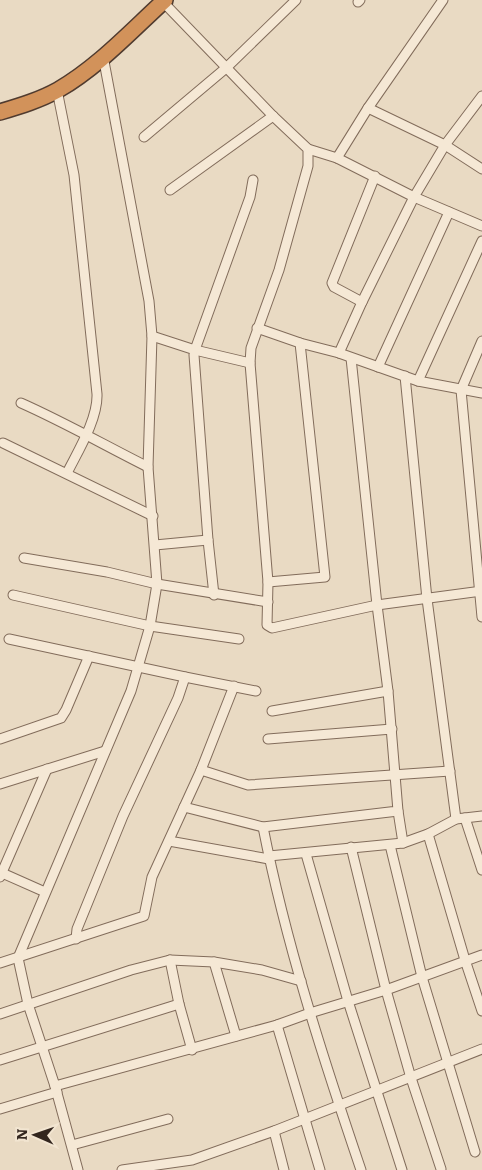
<svg xmlns="http://www.w3.org/2000/svg" width="482" height="1170" viewBox="0 0 482 1170" font-family="Literata,serif">
	<rect width="100%" height="100%" fill="#e9dac3"/>
	<g fill="none" stroke-linecap="round" stroke-linejoin="round">
		<defs>
			<g id="street">
				<polyline points="163,2 273,116 308,149 308,166 279,270 251,348 250,363 268,582 267,625 272,628 377,605 482,591"/>
				<polyline points="358,2 360,0"/>
				<path d="M57,90L74,175L97,394C98,419 78,451 67,473"/>
				<polyline points="482,96 445,145 414,197 482,226"/>
				<polyline points="368,108 445,145 482,169"/>
				<polyline points="144,137 226,68 296,0"/>
				<polyline points="308,149 337,158 414,197 362,302 339,353"/>
				<polyline points="337,158 368,108 443,0"/>
				<polyline points="170,190 273,116"/>
				<polyline points="362,302 334,287 332,283 375,176"/>
				<polyline points="257,328 300,343 325,577 268,582"/>
				<polyline points="152,336 195,350 250,363"/>
				<polyline points="482,341 461,390 482,617"/>
				<polyline points="300,343 339,353 418,381 482,393"/>
				<polyline points="378,367 449,212"/>
				<polyline points="405,376 427,599 456,819"/>
				<polyline points="418,381 482,241"/>
				<path d="M21,403C64,422 106,446 148,467"/>
				<polyline points="3,443 153,516"/>
				<polyline points="155,545 208,540"/>
				<polyline points="24,558 107,572 157,584 268,602"/>
				<polyline points="13,595 150,626 239,639"/>
				<polyline points="214,595 208,540 194,355 196,347 250,197 253,180"/>
				<polyline points="9,639 185,677 256,691"/>
				<polyline points="272,711 388,691"/>
				<polyline points="0,739 61,718 66,710 89,656"/>
				<polyline points="268,739 392,729"/>
				<polyline points="201,770 248,785 450,771"/>
				<polyline points="0,784 105,751"/>
				<polyline points="184,807 263,827 398,811 388,691 377,605 351,358"/>
				<polyline points="398,811 403,843"/>
				<polyline points="465,818 482,870"/>
				<path d="M263,827C286,944 323,1058 361,1170"/>
				<polyline points="428,834 465,960 482,1011"/>
				<polyline points="169,841 269,859"/>
				<polyline points="390,845 422,977 475,1152"/>
				<polyline points="351,847 386,990 411,1078 441,1169"/>
				<polyline points="306,854 348,1001 402,1170"/>
				<polyline points="269,856 403,843 428,834 456,819 482,816"/>
				<polyline points="0,872 45,892"/>
				<polyline points="0,877 47,769"/>
				<polyline points="76,939 77,929 123,816 178,698 185,677"/>
				<polyline points="170,960 179,1004 192,1050"/>
				<polyline points="214,962 236,1036"/>
				<polyline points="0,963 144,916 152,877 201,770 234,686"/>
				<polyline points="0,1014 131,970 170,960 214,962 262,970 301,981"/>
				<polyline points="277,1025 320,1170"/>
				<polyline points="0,1060 179,1004"/>
				<polyline points="55,1086 277,1025 310,1013 386,990 482,955"/>
				<polyline points="0,1109 57,1092"/>
				<polyline points="274,1131 284,1170"/>
				<polyline points="72,1145 168,1119"/>
				<polyline points="78,1170 55,1086 28,1004 18,958 131,691 150,626 157,584 148,467 152,336 149,301 103,56"/>
				<polyline points="122,1170 192,1160 274,1131 482,1049"/>
			</g>
			<path id="highway" d="M0,112C20,106 40,100 58,90C98,67 131,31 165,0"/>
		</defs>
		<use href="#street" stroke="#826c5b" stroke-width="11"/>
		<use href="#highway" stroke="#503b2f" stroke-width="18"/>
		<use href="#street" stroke="#f5e8d5" stroke-width="9"/>
		<use href="#highway" stroke="#d2925a" stroke-width="15"/>
	</g>
	<g transform="translate(35 1135) rotate(272)" stroke="#f2e5d1" stroke-width="4" paint-order="stroke">
	<path d="M0-4L9 19L0 12L-9 19Z" fill="#33261e"/>
	<text y="-8" font-size="14" font-weight="bold" text-anchor="middle" fill="#33261e">N</text>
	</g>
</svg>
